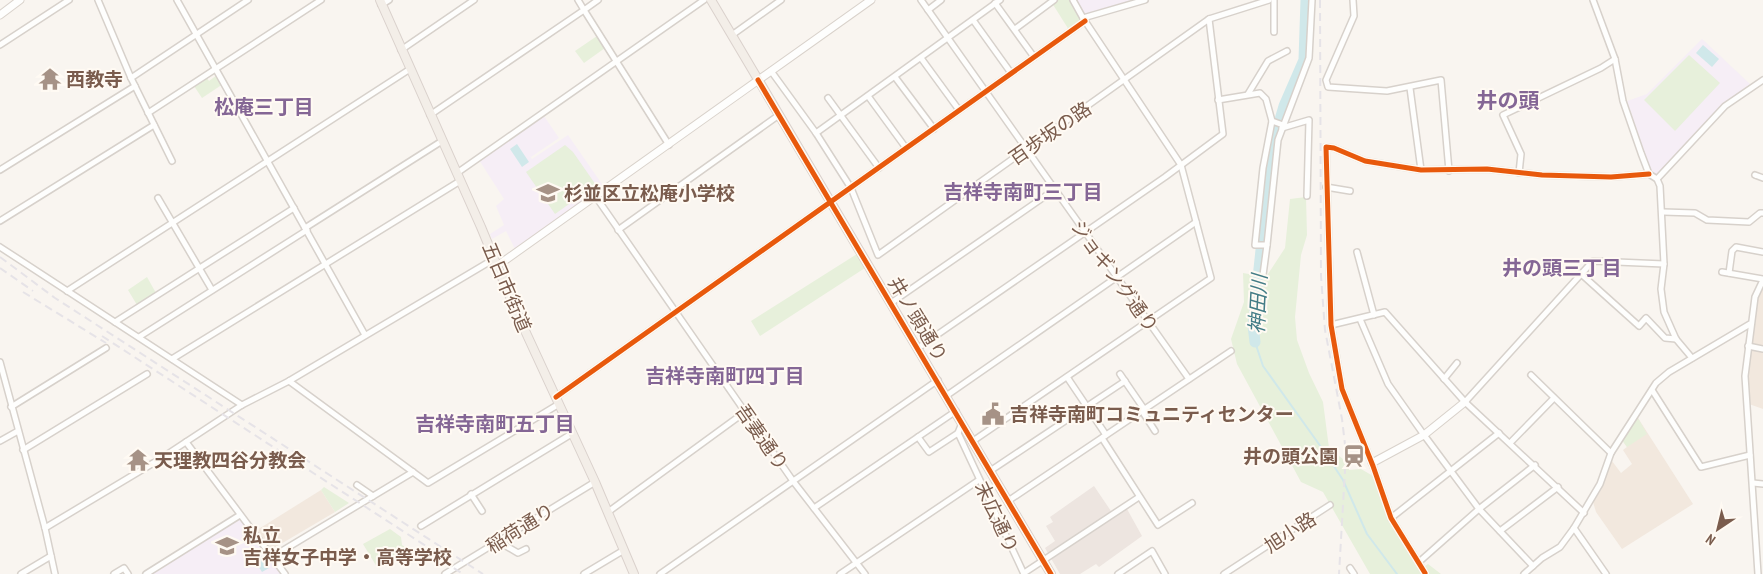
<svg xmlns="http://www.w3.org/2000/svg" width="1763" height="574" viewBox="0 0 1763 574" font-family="'PT Sans Narrow','Noto Sans JP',sans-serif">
	<rect width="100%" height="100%" fill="#f9f5f0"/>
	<g fill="#f2e8de">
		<polygon points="1763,284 1763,409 1749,404 1749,366 1750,343 1758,293"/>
		<polygon points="1638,418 1693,504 1622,549 1596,512 1593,502 1601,490 1612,461 1621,473 1632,464 1623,450 1627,447 1622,440"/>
		<polygon points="321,490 335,512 274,548 271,548 257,530"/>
	</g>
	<polygon fill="#ede5e0" points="1094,486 1115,517 1127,509 1142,536 1099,567 1096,564 1080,574 1060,574 1045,548 1055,541 1046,526 1053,522 1050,517"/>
	<g fill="#f6eef6">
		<polygon points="1077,0 1136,0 1084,15"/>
		<polygon points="1702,39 1750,84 1722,105 1656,175 1650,170 1627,101 1647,94"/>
		<polygon points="544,116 559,138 531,157 528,153 532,159 568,135 604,187 515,249 506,231 492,239 490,234 504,225 496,206 504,199 479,160"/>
		<polygon points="237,518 240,519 282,574 152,574"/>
	</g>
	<g fill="#e7f0db">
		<polygon points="1056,0 1071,0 1082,19 1069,30 1052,3"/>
		<polygon points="597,36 605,48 584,63 575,51"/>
		<polygon points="1689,55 1720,83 1675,131 1644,100"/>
		<polygon points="217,75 223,84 202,98 194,86 207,78 209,81"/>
		<polygon points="565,145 573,152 596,185 555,214 526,172"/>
		<polygon points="1306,197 1307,235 1301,255 1295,317 1297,340 1309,373 1323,402 1329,448 1348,463 1349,470 1361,469 1373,476 1388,517 1421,569 1428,564 1441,574 1370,574 1323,492 1301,482 1237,364 1231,339 1244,302 1243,273 1266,277 1285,248 1290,199"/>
		<polygon points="857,254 865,268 760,336 751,321"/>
		<polygon points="147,277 156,293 137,305 128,290"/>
		<polygon points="1638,418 1647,434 1627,447 1622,440"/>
		<polygon points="324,487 349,503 335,512 321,490"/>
		<polygon points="390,529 401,537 402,545 410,550 377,567 363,544"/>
	</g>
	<g fill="#d0e8ea">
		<polygon points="1703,45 1719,59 1712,67 1696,53"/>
		<polygon points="517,144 529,162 522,167 510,149"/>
		<polygon points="257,549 269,568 262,572 250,554"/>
	</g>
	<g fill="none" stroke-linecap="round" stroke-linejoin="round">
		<polyline stroke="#d0e8ea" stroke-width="2" points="1255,342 1263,366 1326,454 1343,480 1367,534 1397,574"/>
		<polyline stroke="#d0e8ea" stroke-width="11" points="1255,342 1253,325 1272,147 1284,106 1304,60 1306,0"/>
		<defs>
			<g id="street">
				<polyline points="98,0 131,78 172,161"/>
				<polyline points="177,0 365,335"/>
				<polyline points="598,0 584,10 669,145"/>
				<polyline points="921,0 1189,379"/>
				<polyline points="1274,0 1274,32"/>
				<polyline points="1353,0 1354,16 1326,80 1328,87 1387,91 1441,80 1449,171"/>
				<polyline points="1593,0 1615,59 1623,101 1641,153 1649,174 1657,179 1660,186 1664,264 1661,289 1664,312 1676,339 1692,358"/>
				<polyline points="995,3 1034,57"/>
				<polyline points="381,5 389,0"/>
				<polyline points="928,10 941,0"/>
				<polyline points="1083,18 1145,0"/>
				<polyline points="973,20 1011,73"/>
				<polyline points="1015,29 1054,0"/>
				<polyline points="732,35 781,0"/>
				<polyline points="0,45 69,0"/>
				<polyline points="401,50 474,0"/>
				<polyline points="921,58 959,110"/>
				<polyline points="771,71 816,133 851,188 878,255 1209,19"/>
				<polyline points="895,77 934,129"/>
				<polyline points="131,78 248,0"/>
				<polyline points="1410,88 1421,170"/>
				<polyline points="1248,94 1268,61 1287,51"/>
				<polyline points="868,96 906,148"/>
				<polyline points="828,98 879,168"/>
				<polyline points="1218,100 1260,93 1266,99 1272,121 1283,125"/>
				<polyline points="148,113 321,0"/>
				<polyline points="430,115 584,10 578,0"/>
				<polyline points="1282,128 1309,120 1307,196"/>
				<polyline points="816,133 1000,0"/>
				<polyline points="0,170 135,86"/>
				<polyline points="457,173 704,0"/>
				<polyline points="1519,173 1521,154 1503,115 1601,68 1615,59"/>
				<polyline points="1755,175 1763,178"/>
				<polyline points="1657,179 1725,106 1763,80"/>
				<polyline points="1326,187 1350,191"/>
				<polyline points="596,197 793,481 865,574"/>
				<polyline points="158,198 212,290"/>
				<polyline points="1663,212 1695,213 1707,220 1749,222 1760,213 1763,213"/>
				<polyline points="0,221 154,125"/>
				<polyline points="305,228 442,141"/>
				<polyline points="618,230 779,115"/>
				<polyline points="1267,245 1278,140 1309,58 1312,0"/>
				<polyline points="0,247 242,405"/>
				<polyline points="1357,252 1374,315"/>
				<polyline points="1722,272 1763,279"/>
				<polyline points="1580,273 1639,326 1646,318 1665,338 1676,339"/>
				<polyline points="1729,273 1732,251 1736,247 1763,252"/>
				<polyline points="1263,275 1267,245 1255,245 1263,168 1272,121"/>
				<polyline points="67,291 410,69"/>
				<polyline points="891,303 1054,190"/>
				<polyline points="1360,319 1388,384 1424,435 1479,509 1533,566"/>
				<polyline points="115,322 294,208"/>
				<polyline points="1331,325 1385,312 1465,402 1584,513"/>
				<polyline points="139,337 307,230"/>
				<polyline points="1748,346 1763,349"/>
				<polyline points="918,348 1165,177 1223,134 1209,19 1269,0"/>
				<polyline points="172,359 460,181"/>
				<polyline points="0,362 45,528 55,574"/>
				<polyline points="1120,374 1144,409 1144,414 1155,431"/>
				<polyline points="1531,375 1611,453"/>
				<polyline points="1067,377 1106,435"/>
				<polyline points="1444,379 1457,363"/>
				<polyline points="289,381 428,483 559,404"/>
				<polyline points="1652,390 1701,467 1750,455"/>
				<polyline points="946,396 1196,222"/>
				<polyline points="556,397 1085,21"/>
				<polyline points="1465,402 1593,261 1664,264"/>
				<polyline points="11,407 106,348"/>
				<polyline points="958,433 1024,574"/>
				<polyline points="918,437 929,452 958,433 962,423"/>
				<polyline points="1102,438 1158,525 1192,503"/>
				<polyline points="0,441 18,431"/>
				<polyline points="973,441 1211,278 1181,165 1083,18 1073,0"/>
				<polyline points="186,442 285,574"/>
				<polyline points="1510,443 1554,398"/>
				<polyline points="23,450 147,374"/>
				<polyline points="990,471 1125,381"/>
				<polyline points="1753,483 1763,484"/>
				<polyline points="357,485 373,496"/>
				<polyline points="471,494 482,511"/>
				<polyline points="1008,501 1231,351"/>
				<polyline points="814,508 956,411"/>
				<polyline points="608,512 745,412"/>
				<polyline points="1391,518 1499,433"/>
				<polyline points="421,526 573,433"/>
				<polyline points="45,528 160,459 242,405 289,381 494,259"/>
				<polyline points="1574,528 1606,574"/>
				<polyline points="1500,531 1558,487"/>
				<polyline points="501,539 506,546 518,553 526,549"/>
				<polyline points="272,557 413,472"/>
				<polyline points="1419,562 1479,509 1535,465"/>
				<polyline points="1350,568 1354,574"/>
				<polyline points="1024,573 1139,497"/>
				<polyline points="1425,573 1391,518 1373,466 1342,389 1331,325 1326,147 1334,148 1365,161 1421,170 1487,169 1542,175 1611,177 1649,174"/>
				<polyline points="21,574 51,556"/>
				<polyline points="114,574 124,568 128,574"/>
				<polyline points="146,574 240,515"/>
				<polyline points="445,574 595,482"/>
				<polyline points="584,574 624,550"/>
				<polyline points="660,574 938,380"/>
				<polyline points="840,574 979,480"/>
				<polyline points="1118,574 1152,551 1165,574"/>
				<polyline points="1224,574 1330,505"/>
				<polyline points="1524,574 1542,558 1560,547 1574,528 1600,484 1611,453 1656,383 1669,372 1750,324"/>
				<polyline points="1758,574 1745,376 1755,297 1763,280"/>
			</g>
			<g id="secondary">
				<polyline points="0,15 20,0"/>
				<polyline points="497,266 871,0"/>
				<polyline points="1372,463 1424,435 1465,402"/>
			</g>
			<g id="primary">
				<polyline points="380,0 481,227 515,309 595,482 634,574"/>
				<polyline points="711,0 1051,574"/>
			</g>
		</defs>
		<use href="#street" stroke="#d7d1cb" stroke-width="8"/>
		<use href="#secondary" stroke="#d9d2cb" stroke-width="9"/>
		<use href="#primary" stroke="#dad1cc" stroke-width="10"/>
		<use href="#street" stroke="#fefefd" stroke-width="5"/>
		<use href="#secondary" stroke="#fefefd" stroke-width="7"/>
		<use href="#primary" stroke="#f3eee8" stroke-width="8"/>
		<g stroke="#e6e3e7" stroke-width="2" stroke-dasharray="8 5" stroke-linecap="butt">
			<polyline points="1320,0 1321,276 1325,330 1342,419 1346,453 1339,574"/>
			<polyline points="0,257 55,298 483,574"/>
			<polyline points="0,268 33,291"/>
			<polyline points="23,292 106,343"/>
			<polyline points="102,336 429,548"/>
			<polyline points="421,547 463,574"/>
		</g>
		<defs>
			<g id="cycleway">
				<polyline points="758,80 1051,574"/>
				<polyline points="556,397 1085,21"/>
				<polyline points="1425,573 1391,518 1373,466 1342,389 1331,325 1326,147 1334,148 1365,161 1421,170 1487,169 1542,175 1611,177 1649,174"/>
			</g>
		</defs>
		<use href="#cycleway" stroke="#fffaf3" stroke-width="8"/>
		<use href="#cycleway" stroke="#e8590c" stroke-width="5"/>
	</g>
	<defs>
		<symbol id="temple-bare" viewBox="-9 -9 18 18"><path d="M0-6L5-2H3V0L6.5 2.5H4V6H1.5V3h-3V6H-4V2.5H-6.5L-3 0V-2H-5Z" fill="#a69286" stroke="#fffaf3" stroke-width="2.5" paint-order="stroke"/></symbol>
		<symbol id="school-bare" viewBox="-9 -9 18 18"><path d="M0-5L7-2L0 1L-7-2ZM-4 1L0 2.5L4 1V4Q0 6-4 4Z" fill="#a69286" stroke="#fffaf3" stroke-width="2.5" paint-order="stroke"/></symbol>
		<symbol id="civic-bare" viewBox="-9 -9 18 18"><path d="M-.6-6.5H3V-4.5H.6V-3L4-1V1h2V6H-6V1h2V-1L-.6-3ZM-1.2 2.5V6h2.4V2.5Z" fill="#a69286" stroke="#fffaf3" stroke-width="2.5" paint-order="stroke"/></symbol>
		<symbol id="station-bare" viewBox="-9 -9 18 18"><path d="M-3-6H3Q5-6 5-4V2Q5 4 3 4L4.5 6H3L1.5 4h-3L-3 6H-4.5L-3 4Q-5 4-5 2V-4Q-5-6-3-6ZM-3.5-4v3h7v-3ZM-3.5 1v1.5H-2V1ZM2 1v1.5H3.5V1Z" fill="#a69286" stroke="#fffaf3" stroke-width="2.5" paint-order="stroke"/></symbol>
	</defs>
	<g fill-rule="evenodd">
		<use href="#temple-bare" x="34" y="63" width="32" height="32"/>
		<use href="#school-bare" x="532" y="177" width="32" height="32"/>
		<use href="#civic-bare" x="977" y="398" width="32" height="32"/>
		<use href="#station-bare" x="1338" y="440" width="32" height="32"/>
		<use href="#temple-bare" x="122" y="444" width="32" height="32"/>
		<use href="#school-bare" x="211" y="530" width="32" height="32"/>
	</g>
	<g text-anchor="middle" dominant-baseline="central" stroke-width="4" stroke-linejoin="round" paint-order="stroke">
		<g font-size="19" font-weight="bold" fill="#7a5c4d" stroke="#fffaf3" text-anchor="start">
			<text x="66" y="79">西教寺</text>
			<text x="564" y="193">杉並区立松庵小学校</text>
			<text x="1010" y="414">吉祥寺南町コミュニティセンター</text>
			<text x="1338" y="456" text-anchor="end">井の頭公園</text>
			<text x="154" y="460">天理教四谷分教会</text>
			<text x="243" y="535">私立<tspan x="243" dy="22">吉祥女子中学・高等学校</tspan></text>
		</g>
		<g font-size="19" fill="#7a5c4d" stroke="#fffaf3">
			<text transform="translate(1050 133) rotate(-35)">百歩坂の路</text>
			<text transform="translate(1115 276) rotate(54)">ジョギング通り</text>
			<text transform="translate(507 287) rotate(67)">五日市街道</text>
			<text transform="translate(918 319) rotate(59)">井ノ頭通り</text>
			<text transform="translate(762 437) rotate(55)">吾妻通り</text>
			<text transform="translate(997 517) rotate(65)">末広通り</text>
			<text transform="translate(520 528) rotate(-32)">稲荷通り</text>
			<text transform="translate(1290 532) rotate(-33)">旭小路</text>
		</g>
		<g font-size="20" font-weight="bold" fill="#846695" stroke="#fffaf3">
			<text x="264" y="107">松庵三丁目</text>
			<text x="1023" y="192">吉祥寺南町三丁目</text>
			<text x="1562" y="268">井の頭三丁目</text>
			<text x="725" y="376">吉祥寺南町四丁目</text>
			<text x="495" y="424">吉祥寺南町五丁目</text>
		</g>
		<g font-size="20" font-style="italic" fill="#437c86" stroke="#fffaf3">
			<text transform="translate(1258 304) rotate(-87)">神田川</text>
		</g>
		<g font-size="21" font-weight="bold" fill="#846695" stroke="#fffaf3">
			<text x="1508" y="100">井の頭</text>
		</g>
	</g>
	<g transform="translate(1718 529) rotate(215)" stroke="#fffaf3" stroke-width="4" paint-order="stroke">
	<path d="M0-4L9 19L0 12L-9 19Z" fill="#7a5c4d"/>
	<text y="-8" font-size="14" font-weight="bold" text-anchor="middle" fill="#7a5c4d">N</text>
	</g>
</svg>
